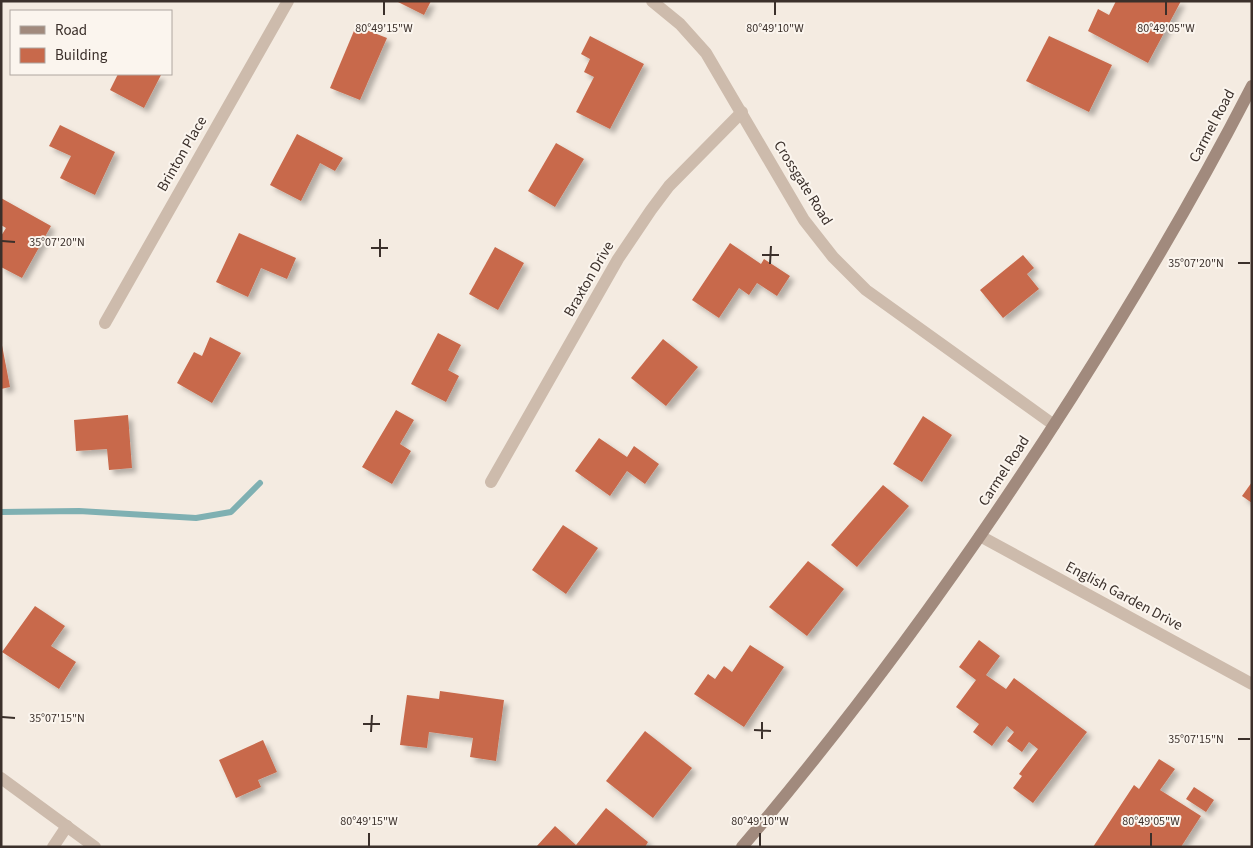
<svg xmlns="http://www.w3.org/2000/svg" width="1253" height="848" viewBox="0 0 1253 848" font-family="'Source Sans 3',sans-serif">
	<defs>
		<filter id="shadow"><feDropShadow dx="4.5" dy="4.5" stdDeviation="2.5" flood-color="#0004"/></filter>
	</defs>
	<rect width="100%" height="100%" fill="#f4ebe1"/>
	<g fill="none" stroke-linecap="round" stroke-linejoin="round">
		<polyline stroke="#7fb0b2" stroke-width="6" points="1,512 79,511 196,518 231,512 260,483"/>
	</g>
	<g fill="#c8694b" filter="url(#shadow)">
		<polygon points="396,1 431,1 424,15"/>
		<polygon points="1116,1 1181,1 1148,63 1088,31 1098,9 1109,15"/>
		<polygon points="356,26 387,38 360,100 330,88"/>
		<polygon points="590,36 644,64 610,129 576,112 594,77 584,72 590,59 581,54"/>
		<polygon points="1049,36 1112,65 1089,112 1026,81"/>
		<polygon points="118,74 161,75 144,108 110,90"/>
		<polygon points="60,125 115,152 95,195 60,178 71,156 49,146"/>
		<polygon points="297,134 343,158 335,171 320,163 301,201 270,185"/>
		<polygon points="556,143 584,159 555,207 528,191"/>
		<polygon points="1,198 51,226 22,278 1,267 1,236 6,228 1,225"/>
		<polygon points="239,233 296,258 287,279 261,268 248,297 216,282"/>
		<polygon points="730,243 761,264 764,259 790,276 777,296 757,283 749,295 739,288 719,318 692,300"/>
		<polygon points="495,247 524,263 498,310 469,294"/>
		<polygon points="1023,255 1034,268 1027,274 1039,289 1003,318 980,290"/>
		<polygon points="438,333 461,345 448,370 459,376 446,402 411,384"/>
		<polygon points="210,337 241,353 212,403 177,383 194,352 202,356"/>
		<polygon points="663,339 698,367 666,406 631,378"/>
		<polygon points="1,340 10,387 1,389"/>
		<polygon points="396,410 414,420 400,444 411,451 392,484 362,467"/>
		<polygon points="128,415 132,468 109,470 107,449 76,451 74,420"/>
		<polygon points="923,416 952,435 922,482 893,464"/>
		<polygon points="599,438 627,457 634,446 659,464 645,484 627,471 610,496 575,471"/>
		<polygon points="1252,482 1252,503 1242,496"/>
		<polygon points="883,485 909,506 857,567 831,545"/>
		<polygon points="563,525 598,548 566,594 532,570"/>
		<polygon points="808,561 844,589 807,636 769,607"/>
		<polygon points="35,606 65,626 51,646 76,662 59,689 2,652"/>
		<polygon points="979,640 1000,656 986,675 1006,689 1014,678 1087,732 1033,803 1013,788 1022,776 1019,774 1038,749 1029,742 1022,752 1007,741 1014,732 1007,726 992,746 973,732 979,724 956,707 976,680 959,667"/>
		<polygon points="750,645 784,667 744,727 694,694 708,674 715,679 724,666 732,672"/>
		<polygon points="440,691 504,700 496,761 470,757 473,738 429,732 427,748 400,745 407,695 439,699"/>
		<polygon points="645,731 692,768 653,818 606,781"/>
		<polygon points="263,740 277,772 258,780 261,787 236,798 219,760"/>
		<polygon points="1159,759 1175,769 1160,790 1201,816 1181,847 1093,847 1134,785 1139,789"/>
		<polygon points="1194,787 1214,800 1206,812 1186,799"/>
		<polygon points="606,808 648,842 645,847 536,847 555,826 576,845"/>
	</g>
	<g fill="none" stroke-linecap="round" stroke-linejoin="round">
		<g stroke="#cdbbac" stroke-width="12">
			<polyline points="652,1 680,24 706,53 804,220 833,257 866,290 1054,425"/>
			<polyline points="105,323 288,1"/>
			<polyline points="491,482 618,259 651,210 669,186 742,112"/>
			<polyline points="980,536 1252,684"/>
			<polyline points="1,778 95,847"/>
			<polyline points="53,847 67,826"/>
		</g>
		<path stroke="#a18a7d" stroke-width="12" d="M742,847C863,705 972,554 1072,397C1136,296 1197,193 1252,86"/>
	</g>
	<path fill="none" stroke="#3b302b" stroke-width="2" d="M384,15V2M775,15V2M1166,15V2M2,241L15,242M371,248H388M762,255H779M380,257V239M1238,263H1250M770,264L771,246M2,717L15,718M363,724H380M754,730L771,731M371,732L372,715M762,739V722M1238,739H1250M369,846V833M760,846V833M1151,846V833"/>
	<g text-anchor="middle" dominant-baseline="central" stroke-width="4" stroke-linejoin="round" paint-order="stroke">
		<g font-size="15" fill="#3b302b" stroke="#fbf5ee">
			<text transform="translate(1212 126) rotate(-62)">Carmel Road</text>
			<text transform="translate(182 154) rotate(-60)">Brinton Place</text>
			<text transform="translate(803 183) rotate(58)">Crossgate Road</text>
			<text transform="translate(589 279) rotate(-60)">Braxton Drive</text>
			<text transform="translate(1004 471) rotate(-57)">Carmel Road</text>
			<text transform="translate(1124 596) rotate(28)">English Garden Drive</text>
		</g>
	</g>
	<g font-size="12" text-anchor="middle" fill="#3b302b" stroke="#fbf5ee" stroke-width="4" stroke-linejoin="round" paint-order="stroke">
		<text x="384" y="32">80°49'15"W</text>
		<text x="775" y="32">80°49'10"W</text>
		<text x="1166" y="32">80°49'05"W</text>
		<text x="57" y="246">35°07'20"N</text>
		<text x="1196" y="267">35°07'20"N</text>
		<text x="57" y="722">35°07'15"N</text>
		<text x="1196" y="743">35°07'15"N</text>
		<text x="369" y="825">80°49'15"W</text>
		<text x="760" y="825">80°49'10"W</text>
		<text x="1151" y="825">80°49'05"W</text>
	</g>
	<rect width="1253" height="848" fill="none" stroke="#3b302b" stroke-width="5"/>
	<rect x="10" y="10" width="162" height="65" fill="#fbf5ee" stroke="#aea6a0"/>
	<rect x="20" y="26" width="25" height="8" fill="#a18a7d" stroke="#aea6a0"/>
	<text x="55" y="35" font-size="15" fill="#3b302b">Road</text>
	<rect x="20" y="48" width="25" height="15" fill="#c8694b" stroke="#aea6a0"/>
	<text x="55" y="60" font-size="15" fill="#3b302b">Building</text>
</svg>
